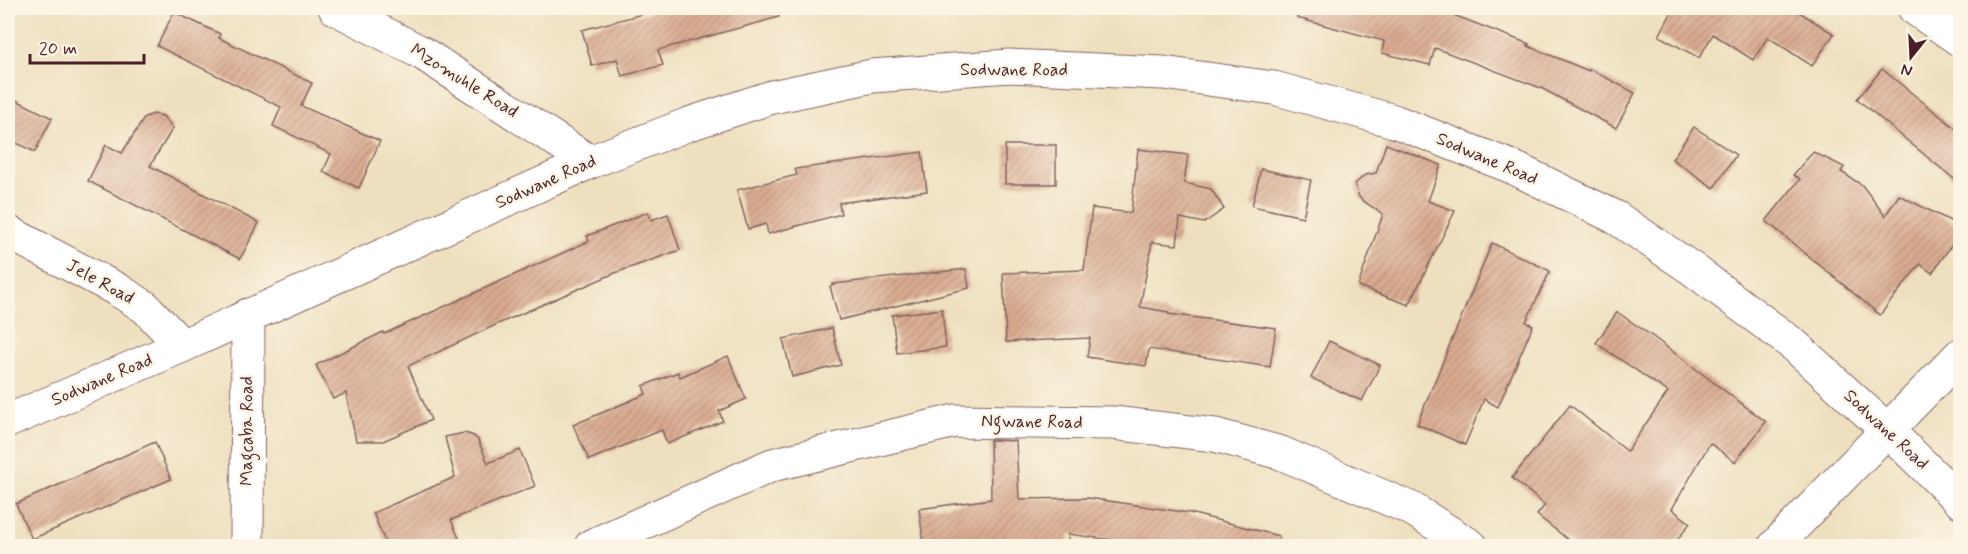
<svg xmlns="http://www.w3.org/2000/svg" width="1968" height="554" viewBox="0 0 1968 554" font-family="Mynerve,sans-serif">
	<defs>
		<pattern id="building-hatch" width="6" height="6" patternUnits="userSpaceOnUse" patternTransform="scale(1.5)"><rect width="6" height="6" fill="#daac91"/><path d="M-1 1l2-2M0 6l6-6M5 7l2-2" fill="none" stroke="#b38b77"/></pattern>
	</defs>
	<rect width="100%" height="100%" fill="#fcf5e5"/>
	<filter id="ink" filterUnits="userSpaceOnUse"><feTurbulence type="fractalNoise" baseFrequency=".0167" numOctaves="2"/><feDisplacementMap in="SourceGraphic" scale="12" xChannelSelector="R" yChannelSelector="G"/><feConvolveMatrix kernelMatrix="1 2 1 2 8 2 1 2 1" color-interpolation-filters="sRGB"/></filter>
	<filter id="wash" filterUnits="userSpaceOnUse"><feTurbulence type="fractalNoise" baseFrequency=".008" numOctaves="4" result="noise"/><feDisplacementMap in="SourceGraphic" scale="24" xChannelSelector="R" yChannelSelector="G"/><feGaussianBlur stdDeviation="1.35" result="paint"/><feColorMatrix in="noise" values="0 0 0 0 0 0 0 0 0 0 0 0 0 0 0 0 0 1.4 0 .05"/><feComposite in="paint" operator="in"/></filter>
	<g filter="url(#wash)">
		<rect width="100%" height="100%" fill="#eee0bf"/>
		<g id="blocks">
			<g fill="url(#building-hatch)">
				<polygon points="665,8 778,8 779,17 658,50 663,65 622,76 617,59 592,66 582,30"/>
				<polygon points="1298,8 1427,8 1451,14 1529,44 1528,46 1589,71 1590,69 1635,93 1616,128 1541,88 1435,48 1430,65 1382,53 1384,41 1297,18"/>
				<polygon points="1674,8 1793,8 1834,34 1812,66 1768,37 1753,60 1713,34 1699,58 1659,36"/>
				<polygon points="174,12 220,34 219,38 312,83 301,106 380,141 359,188 323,172 331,154 273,126 281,107 157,46"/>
				<polygon points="1882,69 1960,132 1960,184 1857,99"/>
				<polygon points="8,96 52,118 35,152 8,139"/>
				<polygon points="154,114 163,116 173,128 150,166 259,223 240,259 88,181 106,145 122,153 145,117"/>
				<polygon points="1694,127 1736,155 1714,188 1672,159"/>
				<polygon points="1386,144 1441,165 1428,201 1455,211 1409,305 1358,286 1383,214 1363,201 1359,197 1355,184 1365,175 1376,173"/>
				<rect x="1005" y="145" width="51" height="39"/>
				<polygon points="1138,149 1188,155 1184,183 1211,189 1224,209 1204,223 1180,218 1177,245 1152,242 1140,307 1168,312 1168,314 1276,328 1270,367 1149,349 1146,366 1087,357 1090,338 1006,342 1003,273 1084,270 1092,208 1131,213"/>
				<polygon points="922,152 927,191 839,203 841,214 768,234 766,224 748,229 737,190 797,175 795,169"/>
				<polygon points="1813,152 1844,167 1841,172 1862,185 1885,216 1899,195 1960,226 1960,233 1932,273 1920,264 1880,315 1766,221 1800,179 1793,175"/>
				<polygon points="1261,169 1311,180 1303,217 1252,206"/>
				<polygon points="648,212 651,220 668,214 680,250 615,273 500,323 408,366 431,420 383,441 356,441 346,393 333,399 316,365 383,332 384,334 589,241 587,236"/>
				<polygon points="1492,243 1550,271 1526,322 1533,325 1498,407 1484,399 1465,445 1417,424"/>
				<polygon points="966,269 969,288 839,320 830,286 834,285 833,284"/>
				<polygon points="942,309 946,347 897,353 892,315"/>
				<polygon points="1617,312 1652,336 1766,422 1735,462 1710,443 1672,509 1690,523 1673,546 1576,546 1537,515 1545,505 1512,478 1570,405 1627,451 1668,392 1596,343"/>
				<polygon points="832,328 841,365 792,377 783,339"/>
				<polygon points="1329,341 1380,365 1362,401 1311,378"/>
				<polygon points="728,356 746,399 719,411 723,421 667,444 662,430 589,460 573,425 646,394 643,386 678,372 680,377"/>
				<polygon points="464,433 474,436 478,440 488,463 520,450 535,486 451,520 459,538 440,546 387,546 373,513 455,477 445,437"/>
				<polygon points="990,440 1016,441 1019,499 1088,498 1190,513 1279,536 1278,546 1158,546 1068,534 1069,546 992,546 992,539 940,546 924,546 919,509 991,499"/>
				<polygon points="155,442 171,479 32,539 16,504"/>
			</g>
		</g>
	</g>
	<g filter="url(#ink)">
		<use href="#blocks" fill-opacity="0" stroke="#83635f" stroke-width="1.5"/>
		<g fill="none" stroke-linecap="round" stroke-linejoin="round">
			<defs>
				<g id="minor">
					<polyline points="335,8 422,53 590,162"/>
					<polyline points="1914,8 1960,40"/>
					<polyline points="8,232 118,290 145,307 182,346"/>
					<polyline points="8,421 182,346 590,162 689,124 772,97 872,76 1009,66 1163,73 1274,88 1394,121 1512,167 1615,217 1691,268 1794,345 1887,430 1960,501"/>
					<polyline points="247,546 248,315"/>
					<polyline points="591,546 772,465 955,421 1113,423 1215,435 1281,453 1412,509 1471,546"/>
					<polyline points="1775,546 1960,355"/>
				</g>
			</defs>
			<use href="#minor" stroke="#83635f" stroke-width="35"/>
			<use href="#minor" stroke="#fff" stroke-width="33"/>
		</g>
	</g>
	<g text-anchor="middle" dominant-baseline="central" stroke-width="5" stroke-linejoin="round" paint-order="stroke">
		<g font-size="18" fill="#4a1f2b" stroke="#fcf5e5">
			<text x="1014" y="70">Sodwane Road</text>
			<text transform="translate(464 81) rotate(32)">Mzomuhle Road</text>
			<text transform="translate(1487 159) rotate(23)">Sodwane Road</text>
			<text transform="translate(546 182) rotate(-24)">Sodwane Road</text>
			<text transform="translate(100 282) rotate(29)">Jele Road</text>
			<text transform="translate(102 380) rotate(-23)">Sodwane Road</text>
			<text transform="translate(1032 422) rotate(1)">Ngwane Road</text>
			<text transform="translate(1886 430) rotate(43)">Sodwane Road</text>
			<text transform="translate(247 431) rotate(-90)">Magcaba Road</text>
		</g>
	</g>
	<rect width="1968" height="554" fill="none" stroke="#fcf5e5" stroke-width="30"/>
	<g transform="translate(1911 57) rotate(198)" stroke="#fcf5e5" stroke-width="4.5" paint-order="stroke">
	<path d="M0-4.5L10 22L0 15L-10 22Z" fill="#4a1f2b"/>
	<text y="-9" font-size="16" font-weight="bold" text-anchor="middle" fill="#4a1f2b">N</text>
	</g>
	<path d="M30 54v9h114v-9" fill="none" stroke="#4a1f2b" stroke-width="3"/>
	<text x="39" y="54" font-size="18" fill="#4a1f2b" stroke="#fcf5e5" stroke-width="4.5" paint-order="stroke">20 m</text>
</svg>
